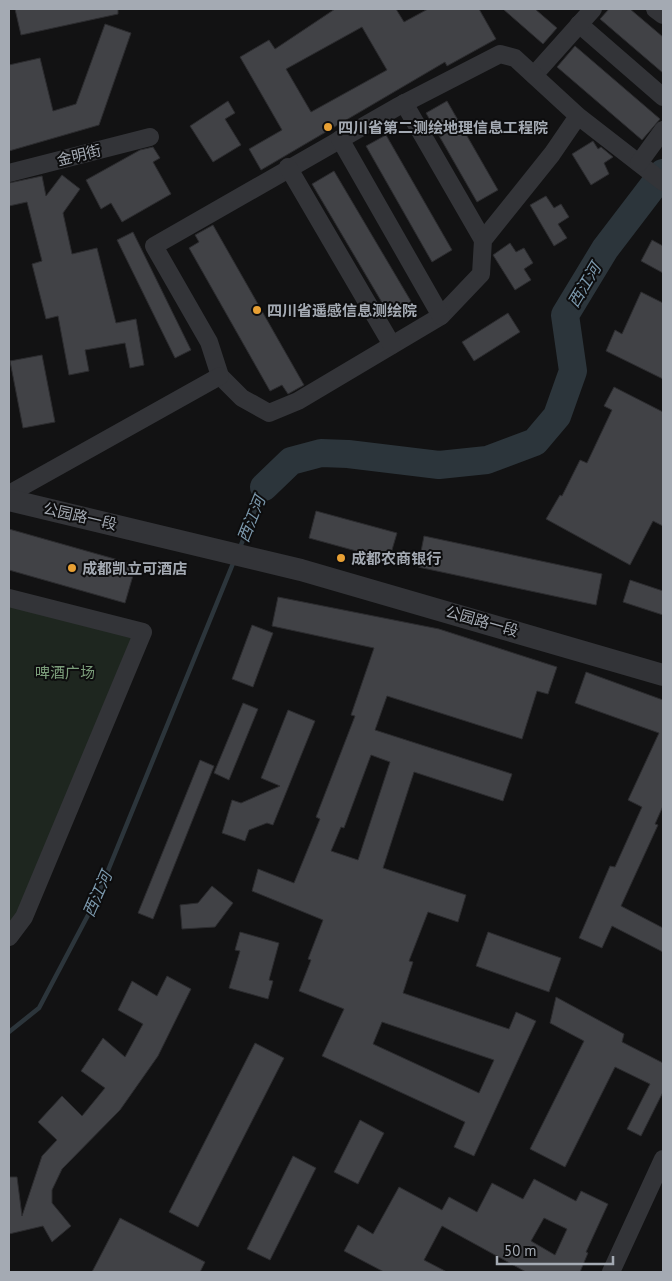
<svg xmlns="http://www.w3.org/2000/svg" width="672" height="1281" viewBox="0 0 672 1281" font-family="'PT Sans','Noto Sans SC',sans-serif">
	<rect width="100%" height="100%" fill="#121213"/>
	<polygon fill="#1e261f" points="9,598 143,632 9,937"/>
	<g fill="none" stroke-linecap="round" stroke-linejoin="round">
		<g stroke="#2c353b" stroke-width="4.5">
			<polyline points="239,550 264,487"/>
			<polyline points="9,1032 39,1008 96,900 234,561"/>
		</g>
		<polyline stroke="#2c353b" stroke-width="28" points="264,487 291,461 321,453 348,454 439,465 487,460 535,442 557,416 573,371 565,315 605,249 663,173"/>
	</g>
	<g fill="#414246" stroke="#2c2c2f" fill-rule="evenodd">
		<polygon points="15,9 118,9 118,14 21,35"/>
		<path d="M335,9H396L404,22L428,9H479L496,39L447,66L445,62L261,170L249,149L282,130L240,57L269,40L275,49ZM362,27L387,70L311,112L286,69Z"/>
		<polygon points="503,9 535,9 557,28 543,44"/>
		<polygon points="609,9 630,9 663,37 663,73 600,19"/>
		<polygon points="105,24 131,33 99,125 9,151 9,65 40,58 53,111 76,104"/>
		<polygon points="575,46 660,119 642,140 557,67"/>
		<polygon points="228,101 235,113 225,119 241,145 213,162 190,126"/>
		<polygon points="447,101 498,190 477,202 426,113"/>
		<polygon points="386,135 452,250 432,262 366,146"/>
		<polygon points="593,141 598,149 601,147 613,157 604,163 609,174 591,185 572,154"/>
		<polygon points="153,147 160,158 153,162 171,194 122,222 111,203 101,209 86,180 140,150"/>
		<polygon points="334,171 412,303 390,316 312,184"/>
		<polygon points="62,175 80,189 63,213 72,254 97,248 116,323 136,319 144,365 130,368 125,343 85,350 89,371 69,375 58,316 46,319 32,264 42,261 27,202 9,206 9,183 42,176 46,196"/>
		<polygon points="546,196 554,208 561,204 569,217 558,224 567,238 554,246 530,205"/>
		<polygon points="213,225 304,385 288,394 282,385 270,391 189,248 199,242 195,235"/>
		<polygon points="133,232 191,350 175,358 117,240"/>
		<polygon points="652,240 663,246 663,273 641,261"/>
		<polygon points="510,243 516,252 524,248 533,263 524,269 531,280 515,290 493,255"/>
		<polygon points="641,292 663,303 663,379 606,351 615,330 622,334"/>
		<polygon points="508,313 520,332 474,361 462,342"/>
		<polygon points="42,355 55,422 23,428 10,361"/>
		<polygon points="614,387 663,412 663,526 653,521 630,565 546,519 560,495 562,496 580,460 587,463 612,410 604,406"/>
		<polygon points="316,511 397,533 389,560 309,538"/>
		<polygon points="9,529 136,565 125,603 9,570"/>
		<polygon points="424,536 602,574 596,605 418,567"/>
		<polygon points="630,580 663,591 663,615 623,602"/>
		<path d="M278,597L439,629L557,667L548,694L537,691L522,739L387,696L375,730L512,774L503,801L414,772L383,868L466,895L458,922L428,912L409,961L413,962L403,993L509,1029L516,1012L536,1021L474,1156L454,1147L465,1122L322,1056L344,1009L299,991L311,960L308,959L323,920L252,891L258,869L294,883L320,819L316,817L355,716L351,715L374,648L272,626ZM371,755L390,762L358,860L331,851L341,827L344,828ZM382,1022L494,1060L479,1093L373,1044Z"/>
		<polygon points="252,625 273,633 253,687 232,679"/>
		<polygon points="586,672 663,700 663,806 655,824 658,825 621,906 663,928 663,952 612,926 602,948 579,938 610,866 615,867 642,807 628,800 659,733 575,703"/>
		<polygon points="243,703 258,709 229,780 214,773"/>
		<polygon points="288,710 315,721 273,825 267,823 249,830 245,841 222,833 232,800 241,803 280,786 261,778"/>
		<polygon points="200,760 214,766 153,919 138,913"/>
		<polygon points="212,886 233,903 215,927 182,929 180,905 198,903"/>
		<polygon points="240,932 279,943 269,980 273,981 268,999 229,988 240,951 235,950"/>
		<polygon points="488,932 561,958 549,992 476,966"/>
		<polygon points="167,976 191,989 158,1056 120,1110 62,1169 52,1190 52,1203 71,1226 52,1242 43,1226 9,1234 9,1177 17,1177 22,1216 42,1156 57,1140 38,1122 62,1096 82,1116 105,1088 81,1071 103,1038 125,1057 143,1024 118,1010 132,981 157,996"/>
		<polygon points="556,997 624,1034 622,1042 663,1063 663,1092 641,1136 627,1129 650,1084 615,1067 565,1167 530,1149 584,1041 550,1023"/>
		<polygon points="255,1043 284,1058 198,1227 169,1212"/>
		<polygon points="360,1120 384,1133 358,1184 334,1172"/>
		<polygon points="293,1156 316,1168 270,1260 247,1249"/>
		<path d="M534,1179L576,1201L581,1191L608,1204L586,1252L588,1253L580,1272H526L442,1226L424,1260L447,1272H384L344,1251L358,1225L373,1234L399,1187L442,1210L449,1197L477,1212L492,1183L523,1199ZM544,1218L567,1229L555,1255L531,1241Z"/>
		<polygon points="120,1218 205,1262 200,1272 92,1272"/>
	</g>
	<g fill="none" stroke-linecap="round" stroke-linejoin="round">
		<g stroke="#333438" stroke-width="18">
			<polyline points="655,9 663,15"/>
			<polyline points="579,24 663,97"/>
			<polyline points="534,75 593,9"/>
			<polyline points="404,103 483,240"/>
			<polyline points="578,116 552,154 483,240 481,274 441,316 298,401 269,413 242,398 220,376 209,342 154,246 397,107 500,54 515,58 578,116 663,182"/>
			<polyline points="340,139 441,316"/>
			<polyline points="639,163 663,130"/>
			<polyline points="288,167 392,345"/>
			<polyline points="9,173 150,137"/>
			<polyline points="9,494 220,376"/>
			<polyline points="9,598 143,632 24,917 9,937"/>
			<polyline points="611,1272 663,1159"/>
		</g>
		<polyline stroke="#333438" stroke-width="22" points="9,500 301,570 663,675"/>
	</g>
	<g fill="#e8a034" stroke="#0d0d0e" stroke-width="2">
		<circle cx="328" cy="127" r="5"/>
		<circle cx="257" cy="310" r="5"/>
		<circle cx="341" cy="558" r="5"/>
		<circle cx="72" cy="568" r="5"/>
	</g>
	<g text-anchor="middle" dominant-baseline="central" stroke-width="4" stroke-linejoin="round" paint-order="stroke">
		<g font-size="15" font-weight="bold" fill="#a4aab3" stroke="#0d0d0e" text-anchor="start">
			<text x="338" y="127">四川省第二测绘地理信息工程院</text>
			<text x="267" y="310">四川省遥感信息测绘院</text>
			<text x="351" y="558">成都农商银行</text>
			<text x="82" y="568">成都凯立可酒店</text>
		</g>
		<g font-size="15" fill="#a4aab3" stroke="#0d0d0e">
			<text transform="translate(79 155) rotate(-14)">金明街</text>
			<text transform="translate(80 516) rotate(13)">公园路一段</text>
			<text transform="translate(482 621) rotate(16)">公园路一段</text>
		</g>
		<g font-size="15" fill="#7c9e7b" stroke="#0d0d0e">
			<text x="65" y="672">啤酒广场</text>
		</g>
		<g font-size="16" font-style="italic" fill="#7c99ad" stroke="#0d0d0e">
			<text transform="translate(584 285) rotate(-59)">西江河</text>
			<text transform="translate(251 519) rotate(-68)">西江河</text>
			<text transform="translate(97 894) rotate(-66)">西江河</text>
		</g>
	</g>
	<rect width="672" height="1281" fill="none" stroke="#a4aab3" stroke-width="20"/>
	<path d="M497 1256v8h116v-8" fill="none" stroke="#a4aab3" stroke-width="2.5"/>
	<text x="504" y="1256" font-size="15" fill="#a4aab3" stroke="#0d0d0e" stroke-width="4" paint-order="stroke">50 m</text>
</svg>
